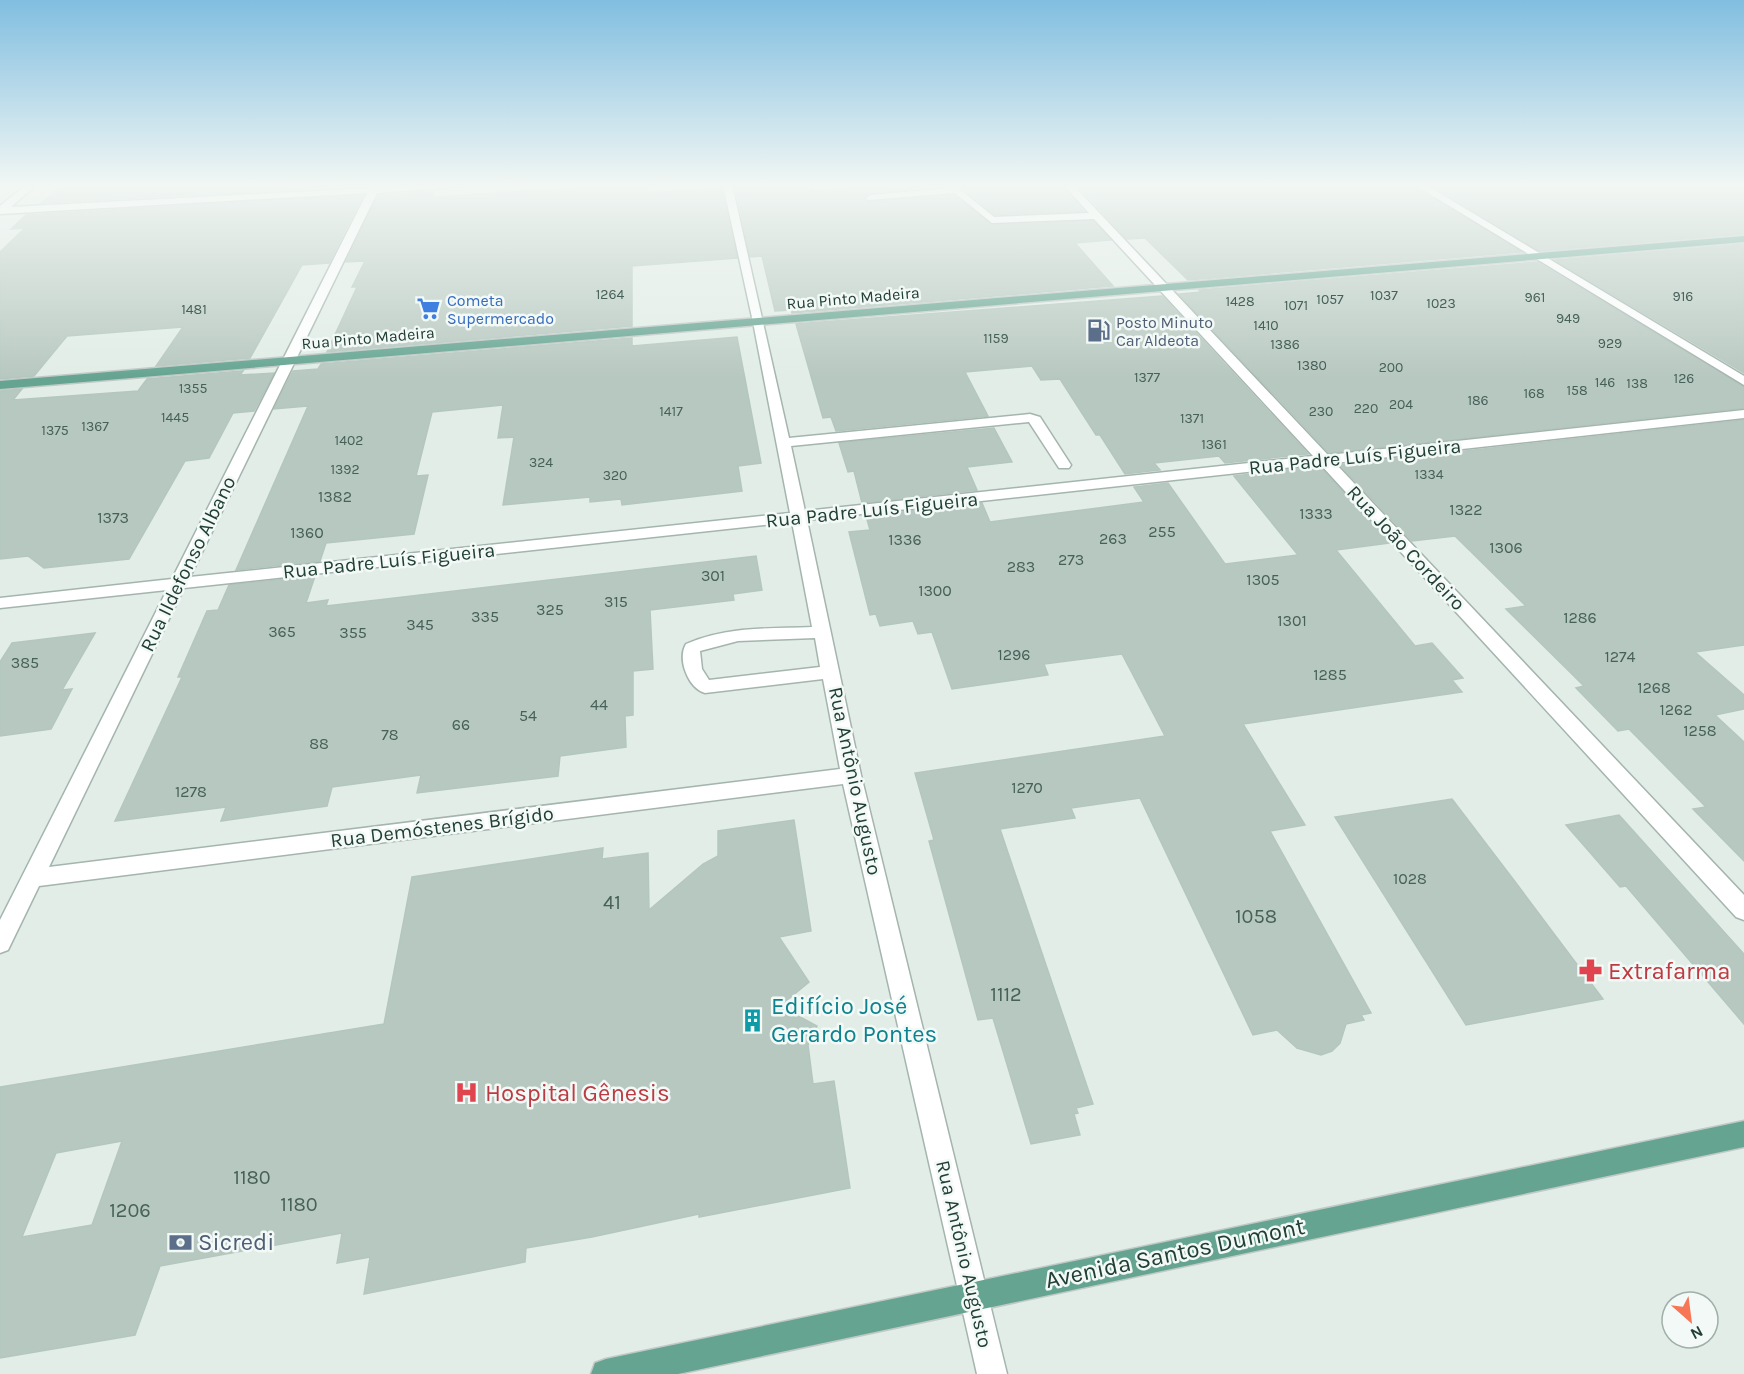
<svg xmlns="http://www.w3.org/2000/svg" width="1744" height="1374" viewBox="0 0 1744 1374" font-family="Karla,sans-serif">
	<rect width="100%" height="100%" fill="#e2ede7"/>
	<g fill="#b7c8c0" stroke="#b4c7be" stroke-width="1.5" fill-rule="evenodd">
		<polygon points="63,185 368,185 41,203"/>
		<polygon points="610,185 646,185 647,193 721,187 737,258 632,266 632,326 327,352 357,287 352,287 365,261 346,262 378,195 433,191 434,197"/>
		<polygon points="811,185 813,190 876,185 949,185 871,193 864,198 868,202 954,195 992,225 1093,221 1111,240 1075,243 1113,286 792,313 791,310 775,311 762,256 750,257 735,186"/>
		<polygon points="959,185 1062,185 1084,211 995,215"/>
		<polygon points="1077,185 1413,185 1521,252 1188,280 1145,238 1127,239"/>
		<polygon points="1431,185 1744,185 1744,234 1540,251"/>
		<polygon points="363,195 329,263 302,265 250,358 156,366 183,327 67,336 34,376 0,379 0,252 25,228 11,229 26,215"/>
		<polygon points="1744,244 1744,373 1555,260"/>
		<polygon points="1537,262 1744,387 1744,408 1329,453 1179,294 1201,292 1199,290"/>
		<polygon points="1162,296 1308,454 1225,463 1219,456 1154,463 1160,470 1125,474 1100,435 1096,435 1060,379 1041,380 1032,366 965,372 988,416 836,431 831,417 823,418 796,324"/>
		<polygon points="737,337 761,463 738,466 742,491 622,505 621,499 590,502 590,497 503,505 514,437 498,438 503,405 432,412 416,476 428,475 414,534 326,543 320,561 236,570 308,406 274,409 293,371 318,369 321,364 632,338 632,346"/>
		<polygon points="243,371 240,375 274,373 254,411 233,413 209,458 185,461 129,559 44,568 28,556 0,559 0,391 22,389 13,400 138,391 147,379"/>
		<polygon points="1744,420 1744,645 1695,652 1744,695 1744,709 1715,715 1744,742 1744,861 1693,809 1706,807 1629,729 1618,731 1576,688 1584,686 1506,609 1526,606 1455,536 1412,541 1340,465"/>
		<polygon points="994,428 1012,462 967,467 977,490 862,503 854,471 848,472 839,443"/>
		<polygon points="1319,466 1390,543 1336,550 1415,646 1432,643 1463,678 1452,680 1462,692 1243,724 1305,825 1270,831 1371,1013 1361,1015 1364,1020 1346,1024 1340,1043 1332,1051 1321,1055 1297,1048 1277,1030 1253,1035 1140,798 1071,808 1075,818 1000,829 1093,1104 1076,1108 1078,1113 1074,1114 1080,1135 1031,1144 993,1018 978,1020 929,841 934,840 915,773 1165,736 1122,654 1044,664 1048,675 952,689 932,632 918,634 913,621 880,626 876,614 870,615 849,532 870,530 866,516 982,503 990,522 1144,502 1134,487 1168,483 1225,564 1298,555 1234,476"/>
		<polygon points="756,556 762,590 733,594 734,600 650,610 653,669 633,671 633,715 625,716 626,747 560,756 558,776 417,793 421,775 332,787 327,806 221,821 226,807 115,821 182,677 178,677 207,611 218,610 229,585 315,576 306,603 328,600 326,606"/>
		<polygon points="95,633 62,690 72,689 51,729 0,736 0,662 12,643"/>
		<polygon points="1452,799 1513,879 1603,999 1466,1025 1335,817"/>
		<polygon points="1619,815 1744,954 1744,1024 1626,886 1620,887 1566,825"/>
		<path d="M794,820L811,931L779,937L809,982L780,1006L817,1026L808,1045L813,1084L834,1081L850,1188L699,1217V1214L592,1237L526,1248L525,1262L364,1294L370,1257L337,1263L342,1233L160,1266L135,1335L0,1358V1087L384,1024L412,877L603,848L602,859L648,853L649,910L703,864L718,856V831ZM122,1141L92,1225L22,1237L56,1153Z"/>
	</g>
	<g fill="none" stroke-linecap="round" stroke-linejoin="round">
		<defs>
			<g id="minor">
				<path d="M26,185H36L11,207L370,188L371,185H475L377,193L190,577L790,513L753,322L723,185H732L789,438L1030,414L1040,417L1071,465L1069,468H1059L1029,422L791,446L805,511L1313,456L1094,219L992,223L955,193L868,200L866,198L871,195L957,187L994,217L1089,213L1064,185H1073L1328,455L1744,410V418L1335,463L1744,895V920L1736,917L1320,464L807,520L861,775L1007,1374H977L843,784L39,886L8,950L0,953V920L167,590L0,608V598L172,579L367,193L0,214V206ZM792,522L812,627C769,629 727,626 686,644C677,659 688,688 705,693L823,679L840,769L49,867L184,588ZM815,638L820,667L709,680L702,669L700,651L738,641Z"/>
				<polygon points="1415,185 1426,185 1744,376 1744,385"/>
			</g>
			<g id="major">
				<polygon points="1744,236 1744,242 0,389 0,381"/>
				<polygon points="1744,1121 1744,1147 678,1374 591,1374 595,1363 606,1359"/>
			</g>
		</defs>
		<use href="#minor" stroke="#a4b5ae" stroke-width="3"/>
		<use href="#major" stroke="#c1c9c6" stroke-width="3"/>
		<use href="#minor" fill="#fff" fill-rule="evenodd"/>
		<use href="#major" fill="#65a491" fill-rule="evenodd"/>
	</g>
	<linearGradient id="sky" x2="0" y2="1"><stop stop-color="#81bee0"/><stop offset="0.49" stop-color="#f2f7f4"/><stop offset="1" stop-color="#f2f7f4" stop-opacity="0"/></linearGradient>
	<rect width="1744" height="378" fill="url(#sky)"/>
	<defs>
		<symbol id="supermarket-bare" viewBox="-9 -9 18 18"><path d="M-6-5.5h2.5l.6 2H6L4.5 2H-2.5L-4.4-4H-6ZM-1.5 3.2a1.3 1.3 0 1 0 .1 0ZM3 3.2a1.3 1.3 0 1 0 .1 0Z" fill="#3f7fe0" stroke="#f3f9f6" stroke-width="2.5" paint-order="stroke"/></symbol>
		<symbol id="fuel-bare" viewBox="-9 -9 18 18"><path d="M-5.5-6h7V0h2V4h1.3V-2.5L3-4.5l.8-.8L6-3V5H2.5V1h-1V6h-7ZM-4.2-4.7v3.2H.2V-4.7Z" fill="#5c6f8a" stroke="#f3f9f6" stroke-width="2.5" paint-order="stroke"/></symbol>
		<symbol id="pharmacy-bare" viewBox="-9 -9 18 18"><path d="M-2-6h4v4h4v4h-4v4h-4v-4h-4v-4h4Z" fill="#e0444e" stroke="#f3f9f6" stroke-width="2.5" paint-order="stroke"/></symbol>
		<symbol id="building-bare" viewBox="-9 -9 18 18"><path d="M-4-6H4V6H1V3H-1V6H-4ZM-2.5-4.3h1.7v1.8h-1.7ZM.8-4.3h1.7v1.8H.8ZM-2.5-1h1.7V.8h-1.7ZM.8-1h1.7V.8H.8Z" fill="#0f9aa8" stroke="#f3f9f6" stroke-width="2.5" paint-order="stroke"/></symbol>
		<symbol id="hospital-bare" viewBox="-9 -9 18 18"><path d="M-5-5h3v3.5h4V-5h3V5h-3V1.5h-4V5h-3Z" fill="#e0444e" stroke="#f3f9f6" stroke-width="2.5" paint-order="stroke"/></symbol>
		<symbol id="bank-bare" viewBox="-9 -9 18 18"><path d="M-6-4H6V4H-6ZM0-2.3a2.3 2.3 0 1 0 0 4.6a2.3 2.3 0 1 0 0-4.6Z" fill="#5c6f8a" stroke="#f3f9f6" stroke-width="2.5" paint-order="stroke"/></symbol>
	</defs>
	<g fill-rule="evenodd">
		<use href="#supermarket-bare" x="412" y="292" width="33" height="33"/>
		<use href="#fuel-bare" x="1082" y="314" width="33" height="33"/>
		<use href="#pharmacy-bare" x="1574" y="954" width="33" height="33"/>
		<use href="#building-bare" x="736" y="1004" width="33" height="33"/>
		<use href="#hospital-bare" x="450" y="1076" width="33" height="33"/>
		<use href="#bank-bare" x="164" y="1226" width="33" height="33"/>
	</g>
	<g text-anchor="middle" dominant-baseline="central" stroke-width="5" stroke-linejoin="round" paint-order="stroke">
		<g font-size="14" fill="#466158">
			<text x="610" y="294">1264</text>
			<text x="1384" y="295">1037</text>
			<text x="1683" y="296">916</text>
			<text x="1535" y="297">961</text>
			<text x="1330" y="299">1057</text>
			<text x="1240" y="301">1428</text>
			<text x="1441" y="303">1023</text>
			<text x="1296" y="305">1071</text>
			<text x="194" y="309">1481</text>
			<text x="1568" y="318">949</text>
			<text x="1266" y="325">1410</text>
			<text x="996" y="338">1159</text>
			<text x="1610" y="343">929</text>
			<text x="1285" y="344">1386</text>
			<text x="1312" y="365">1380</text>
			<text x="1391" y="367">200</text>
			<text x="1147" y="377">1377</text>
			<text x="1684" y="378">126</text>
			<text x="1605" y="382">146</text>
			<text x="1637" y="383">138</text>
			<text x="193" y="388">1355</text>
			<text x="1577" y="390">158</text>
			<text x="1534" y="393">168</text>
			<text x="1478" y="400">186</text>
			<text x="1401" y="404">204</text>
			<text x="1366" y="408">220</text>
			<text x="671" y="411">1417</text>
			<text x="1321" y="411">230</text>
			<text x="175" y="417">1445</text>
			<text x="1192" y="418">1371</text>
			<text x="95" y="426">1367</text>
			<text x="55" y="430">1375</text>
			<text x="349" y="440">1402</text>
			<text x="1214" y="444">1361</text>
			<text x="541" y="462">324</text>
			<text x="345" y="469">1392</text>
			<text x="1429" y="474">1334</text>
			<text x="615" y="475">320</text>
		</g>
		<g font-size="16" fill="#213f35" stroke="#f3f9f6">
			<text transform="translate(853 298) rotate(-5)">Rua Pinto Madeira</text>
			<text transform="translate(368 338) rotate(-5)">Rua Pinto Madeira</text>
		</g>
		<g font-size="16" fill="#366cbe" stroke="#f3f9f6" text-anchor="start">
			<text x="447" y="300">Cometa<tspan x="447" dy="18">Supermercado</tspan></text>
		</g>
		<g font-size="16" fill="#4e5e75" stroke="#f3f9f6" text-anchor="start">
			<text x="1116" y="322">Posto Minuto<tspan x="1116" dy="18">Car Aldeota</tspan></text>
		</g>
		<g font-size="16" fill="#466158">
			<text x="335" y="496">1382</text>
			<text x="1466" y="509">1322</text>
			<text x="1316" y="513">1333</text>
			<text x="113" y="517">1373</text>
			<text x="1162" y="531">255</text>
			<text x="307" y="532">1360</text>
			<text x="1113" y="538">263</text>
			<text x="905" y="539">1336</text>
			<text x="1506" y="547">1306</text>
			<text x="1071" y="559">273</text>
			<text x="1021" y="566">283</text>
			<text x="713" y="575">301</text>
			<text x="1263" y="579">1305</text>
			<text x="935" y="590">1300</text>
			<text x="616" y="601">315</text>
			<text x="550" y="609">325</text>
			<text x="485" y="616">335</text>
			<text x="1580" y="617">1286</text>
			<text x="1292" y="620">1301</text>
			<text x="420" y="624">345</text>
			<text x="282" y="631">365</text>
			<text x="353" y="632">355</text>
			<text x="1014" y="654">1296</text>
			<text x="1620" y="656">1274</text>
			<text x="25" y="662">385</text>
			<text x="1330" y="674">1285</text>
			<text x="1654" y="687">1268</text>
			<text x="599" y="704">44</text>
			<text x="1676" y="709">1262</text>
			<text x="528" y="715">54</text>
			<text x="461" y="724">66</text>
			<text x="1700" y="730">1258</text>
			<text x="390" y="734">78</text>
			<text x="319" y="743">88</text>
			<text x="1027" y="787">1270</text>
			<text x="191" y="791">1278</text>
			<text x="1410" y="878">1028</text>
		</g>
		<g font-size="20" fill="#213f35" stroke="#f3f9f6">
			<text transform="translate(1355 457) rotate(-6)">Rua Padre Luís Figueira</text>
			<text transform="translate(872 510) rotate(-6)">Rua Padre Luís Figueira</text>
			<text transform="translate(1406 548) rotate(47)">Rua João Cordeiro</text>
			<text transform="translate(389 561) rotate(-6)">Rua Padre Luís Figueira</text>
			<text transform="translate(188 564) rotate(-64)">Rua Ildefonso Albano</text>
			<text transform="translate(855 781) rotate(78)">Rua Antônio Augusto</text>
			<text transform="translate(442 827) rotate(-7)">Rua Demóstenes Brígido</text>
			<text transform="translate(964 1254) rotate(77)">Rua Antônio Augusto</text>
		</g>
		<g font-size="20" fill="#466158">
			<text x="612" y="902">41</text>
			<text x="1256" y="916">1058</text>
			<text x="1006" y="994">1112</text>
			<text x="252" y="1177">1180</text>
			<text x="299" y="1204">1180</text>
			<text x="130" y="1210">1206</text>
		</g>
		<g font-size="24" fill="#be3a42" stroke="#f3f9f6" text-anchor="start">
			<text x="1608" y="971">Extrafarma</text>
			<text x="485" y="1093">Hospital Gênesis</text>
		</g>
		<g font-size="24" fill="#0d838f" stroke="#f3f9f6" text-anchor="start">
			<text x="771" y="1006">Edifício José<tspan x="771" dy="28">Gerardo Pontes</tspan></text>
		</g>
		<g font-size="24" fill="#4e5e75" stroke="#f3f9f6" text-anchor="start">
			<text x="198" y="1242">Sicredi</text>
		</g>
		<g font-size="24" fill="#213f35" stroke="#f3f9f6">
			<text transform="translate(1175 1253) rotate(-12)">Avenida Santos Dumont</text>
		</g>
	</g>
	<g transform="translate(1690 1320) rotate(152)"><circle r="28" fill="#f3f9f6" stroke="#9fafa9" stroke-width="1.5"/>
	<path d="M0-4.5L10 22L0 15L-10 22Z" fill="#f77656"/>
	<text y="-9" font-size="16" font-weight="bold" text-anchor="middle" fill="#213f35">N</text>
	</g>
</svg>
